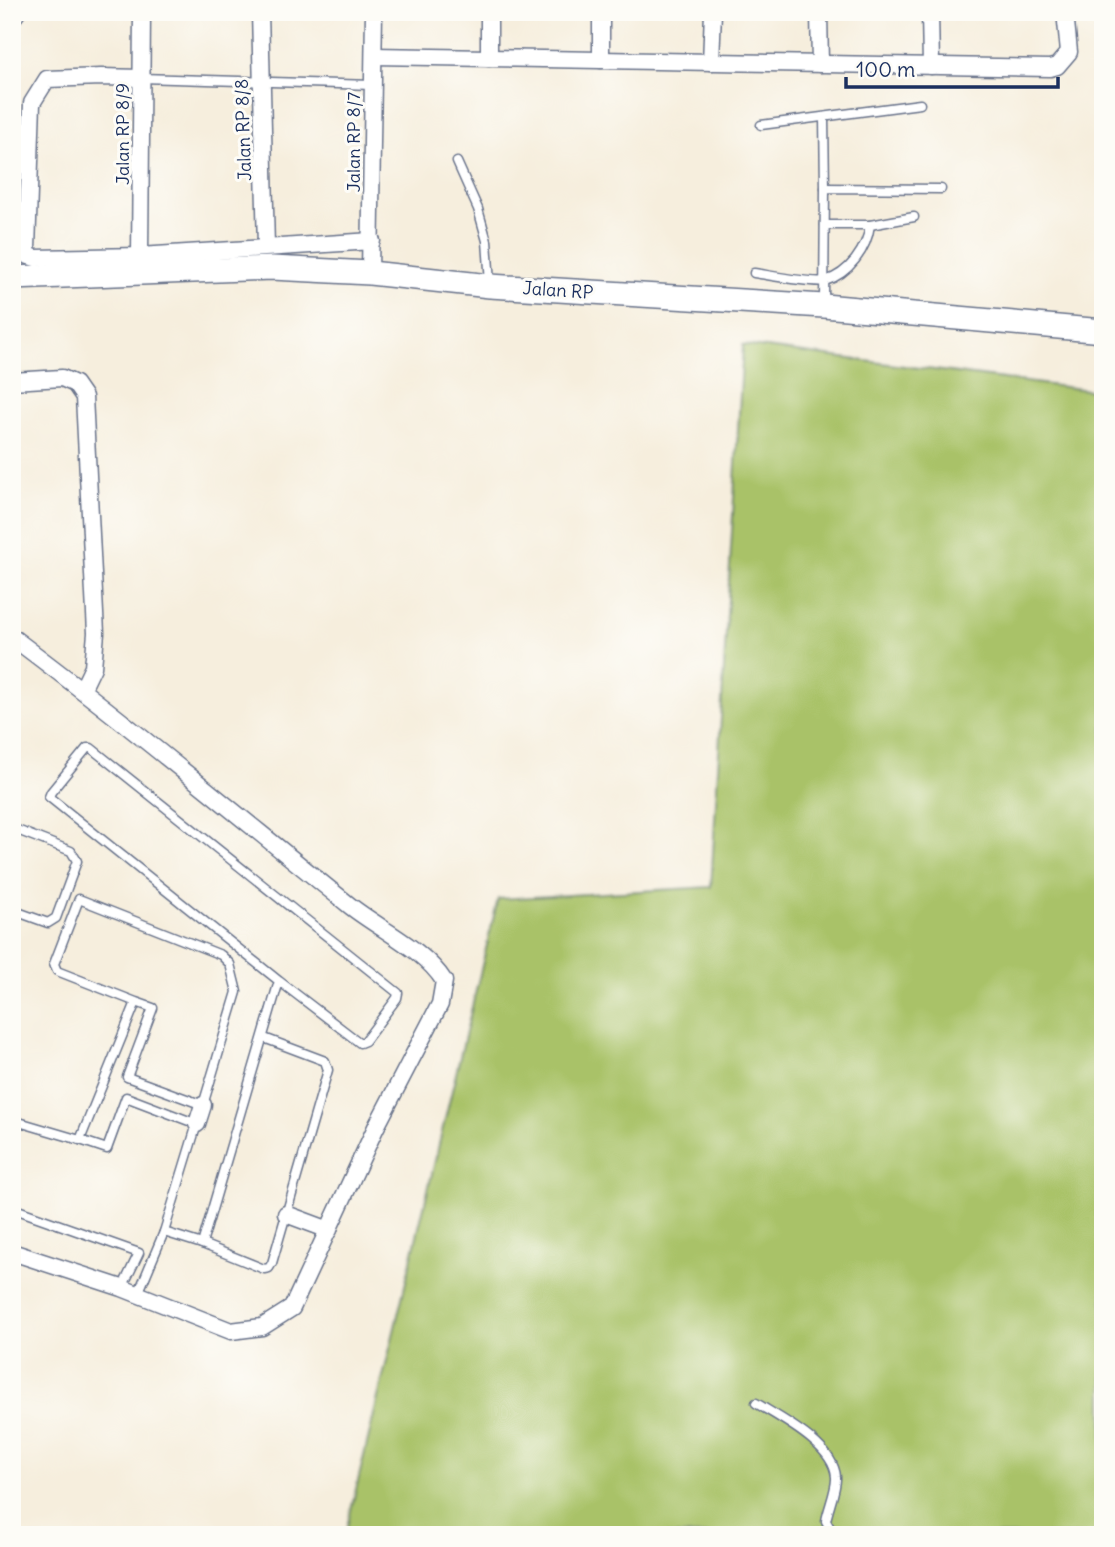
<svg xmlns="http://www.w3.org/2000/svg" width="1115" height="1547" viewBox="0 0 1115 1547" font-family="Delius,sans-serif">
	<rect width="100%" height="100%" fill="#fdfcf7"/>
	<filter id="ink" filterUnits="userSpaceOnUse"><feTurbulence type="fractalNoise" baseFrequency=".0143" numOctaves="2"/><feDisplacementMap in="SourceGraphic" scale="14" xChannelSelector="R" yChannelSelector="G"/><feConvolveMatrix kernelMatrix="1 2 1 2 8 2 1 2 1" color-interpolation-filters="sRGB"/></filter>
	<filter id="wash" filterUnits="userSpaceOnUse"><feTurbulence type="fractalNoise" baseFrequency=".00686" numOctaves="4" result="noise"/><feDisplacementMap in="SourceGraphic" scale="28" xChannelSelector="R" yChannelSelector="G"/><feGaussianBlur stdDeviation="1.57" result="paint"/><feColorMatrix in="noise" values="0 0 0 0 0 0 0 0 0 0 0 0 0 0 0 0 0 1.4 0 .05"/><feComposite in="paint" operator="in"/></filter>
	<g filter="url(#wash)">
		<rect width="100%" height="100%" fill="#f6eedd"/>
		<polygon fill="#a9c268" stroke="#627863" stroke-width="2" points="743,345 1103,392 1103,1535 345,1535 498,899 711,887"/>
	</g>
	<g filter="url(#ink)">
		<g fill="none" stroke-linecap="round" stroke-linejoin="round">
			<defs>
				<g id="lane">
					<polyline points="141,78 373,85"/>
					<polyline points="824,118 825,188"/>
					<polyline points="761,125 920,104"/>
					<polyline points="457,162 478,209 487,241 490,283"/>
					<polyline points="825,225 870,225 914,217"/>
					<path d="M754,273C768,275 813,284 825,281C849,274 867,249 870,225"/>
					<polyline points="824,303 825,188 941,189"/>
					<polyline points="12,828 71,851 77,861 56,918 48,923 12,910"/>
					<polyline points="12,1120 80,1140 136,1002 57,971 54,964 79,899 221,955 230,964 237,992 203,1105 127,1077 153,1008 136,1002"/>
					<polyline points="80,1140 107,1149 126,1097 197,1124 164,1232 138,1294"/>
					<polyline points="12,1208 139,1253 122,1288"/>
					<polyline points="164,1232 202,1244 264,1269 269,1268 272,1263 328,1070 325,1061 264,1038"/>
					<polyline points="202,1244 279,981 360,1043 365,1041 397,998 398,993 91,748 87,748 51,792 49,797 279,981"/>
					<path d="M756,1403C780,1418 834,1445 836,1477C837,1488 828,1509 826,1521L834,1535"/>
				</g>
				<g id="street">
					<polyline points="260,12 266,247"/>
					<polyline points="819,12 820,64"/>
					<polyline points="930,12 931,66"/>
					<polyline points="374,56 1050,68 1057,66 1069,52 1065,12"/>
					<polyline points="489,58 489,12"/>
					<polyline points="601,60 601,12"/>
					<polyline points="711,62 713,12"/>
					<polyline points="141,78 101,77 47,79 32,103 27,249 29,256 36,258 140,256 372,241"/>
					<polyline points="140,256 142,12"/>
					<polyline points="370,273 374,12"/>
					<polyline points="12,381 62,378 75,384 84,397 96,633 93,667 82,690"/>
					<path d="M12,637C127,723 237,815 349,905C379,929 424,949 444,981L440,1004L376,1127L292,1308L262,1327L231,1331L122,1288L12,1252"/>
					<polyline points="197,1124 203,1105"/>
					<polyline points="286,1214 329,1230"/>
				</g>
				<g id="secondary">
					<polyline points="12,13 13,12"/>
					<polyline points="12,278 272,268 370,273 490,286 824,306 1103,331"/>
				</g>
			</defs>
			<use href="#lane" stroke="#68728a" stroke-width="11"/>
			<use href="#street" stroke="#68728a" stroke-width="19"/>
			<use href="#secondary" stroke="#68728a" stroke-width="26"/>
			<use href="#lane" stroke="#fff" stroke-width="8"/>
			<use href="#street" stroke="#fff" stroke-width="16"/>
			<use href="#secondary" stroke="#fff" stroke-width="23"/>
		</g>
	</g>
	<g text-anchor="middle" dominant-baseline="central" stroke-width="6" stroke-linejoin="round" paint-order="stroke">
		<g font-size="18" fill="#1b2f5e" stroke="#fdfcf7">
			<text transform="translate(243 130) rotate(-92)">Jalan RP 8/8</text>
			<text transform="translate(122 134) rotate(-90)">Jalan RP 8/9</text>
			<text transform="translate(353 142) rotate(-90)">Jalan RP 8/7</text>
			<text transform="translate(558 290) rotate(4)">Jalan RP</text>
		</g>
	</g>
	<rect width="1115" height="1547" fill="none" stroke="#fdfcf7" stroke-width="42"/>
	<path d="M846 77v10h212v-10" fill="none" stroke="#1b2f5e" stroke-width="3.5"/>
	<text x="856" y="77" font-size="21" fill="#1b2f5e" stroke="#fdfcf7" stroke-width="5" paint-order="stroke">100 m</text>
</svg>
